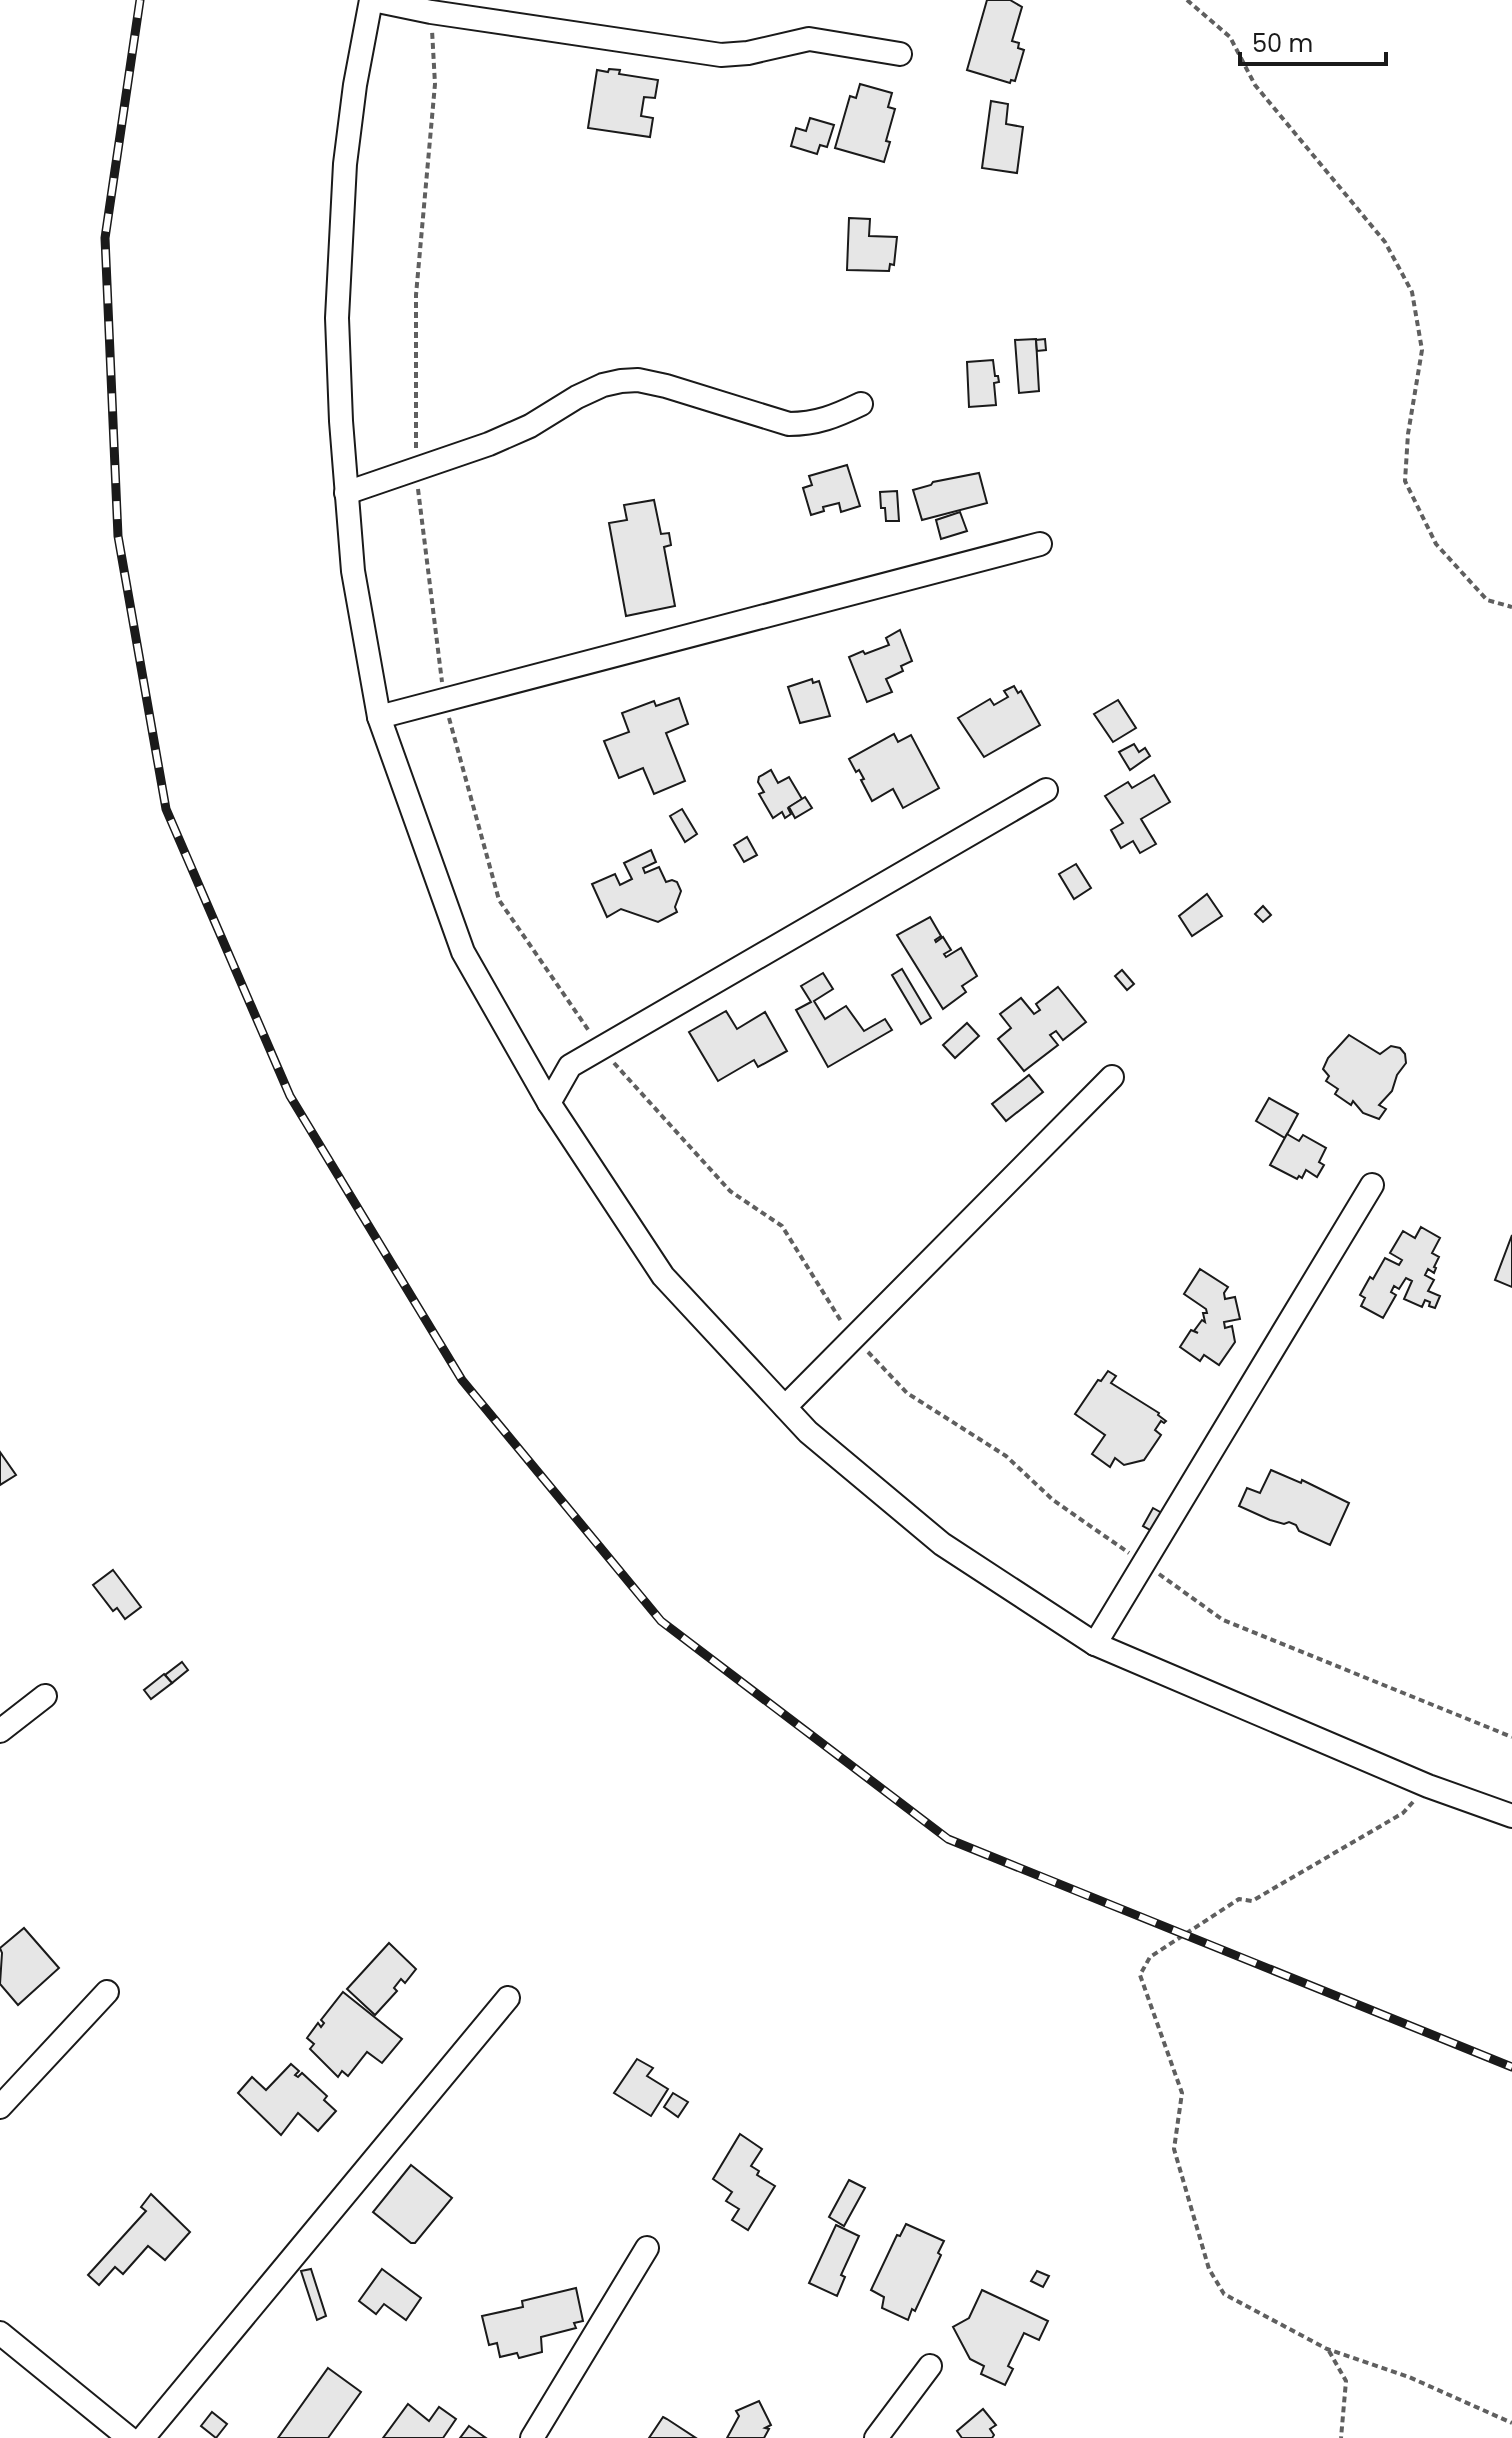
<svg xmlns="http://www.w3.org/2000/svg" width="1512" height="2438" viewBox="0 0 1512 2438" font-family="Poppins,sans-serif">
	<rect width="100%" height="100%" fill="#fff"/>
	<g fill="#e6e6e6" stroke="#1a1a1a" stroke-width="2">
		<polygon points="987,0 1010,0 1022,7 1012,41 1019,43 1018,48 1024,50 1015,81 1011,80 1010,83 967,70"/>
		<polygon points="609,69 620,70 619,74 658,80 655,98 644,97 641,116 653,118 650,137 588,128 597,70 608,72"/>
		<polygon points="860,84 892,93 888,107 895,109 886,141 890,142 884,162 835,148 850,96 856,98"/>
		<polygon points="991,101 1008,104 1006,124 1023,127 1017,173 982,168"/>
		<polygon points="810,118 834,125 827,147 820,145 817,154 791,146 796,128 806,131"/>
		<polygon points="849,218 870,219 869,236 897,237 894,265 890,264 889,271 847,270"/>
		<polygon points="1036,339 1039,391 1019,393 1015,340"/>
		<polygon points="1045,339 1046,350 1037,351 1036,340"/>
		<polygon points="993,360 995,376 998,376 999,382 994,383 996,405 969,407 967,362"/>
		<polygon points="847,465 860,506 841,512 839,503 823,507 824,511 811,515 803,488 812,485 809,476"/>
		<polygon points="979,473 987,503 922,520 913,490 931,485 933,482"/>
		<polygon points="897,491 899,521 886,521 885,508 881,508 880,492"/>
		<polygon points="654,500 661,534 669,533 671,545 664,547 675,606 626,616 609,523 627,520 624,505"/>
		<polygon points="960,512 967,531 941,539 936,520"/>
		<polygon points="900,630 912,661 901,666 903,671 886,679 892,692 867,702 849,657 863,651 865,654 889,645 886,638"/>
		<polygon points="812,679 813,683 819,681 830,716 800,723 788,687"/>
		<polygon points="1014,686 1018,693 1021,691 1040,725 984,757 958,718 990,699 994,705 1008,697 1004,691"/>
		<polygon points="679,698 688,724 666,733 685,781 654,794 643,768 619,778 604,741 629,732 622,713 654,701 656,706"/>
		<polygon points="1118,700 1136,728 1113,742 1094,714"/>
		<polygon points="894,734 898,742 911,735 939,788 903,808 893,789 872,801 861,780 864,779 859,770 856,772 849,759"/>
		<polygon points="1134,744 1139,752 1145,748 1150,756 1130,770 1119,752"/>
		<polygon points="771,770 778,783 789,777 802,799 788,808 791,814 785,818 782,812 773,818 759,794 764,792 758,782 759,777"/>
		<polygon points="1154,775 1170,802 1141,819 1156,844 1140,853 1133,841 1121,848 1111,830 1123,823 1105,796 1128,782 1132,788"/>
		<polygon points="805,797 812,808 795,818 789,807"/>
		<polygon points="682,809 697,834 685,842 670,816"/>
		<polygon points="747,837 757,855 744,862 734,845"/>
		<polygon points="651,850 656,862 643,868 645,873 659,867 666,882 672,880 677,882 681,891 675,907 677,912 658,922 621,909 607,917 592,884 615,874 620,885 632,879 624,863"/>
		<polygon points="1076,864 1091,888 1074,899 1059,874"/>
		<polygon points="1207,894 1222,916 1192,936 1179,916"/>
		<polygon points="1263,906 1271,915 1263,922 1255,914"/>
		<polygon points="930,917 941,936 935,940 936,942 943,937 951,950 944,954 946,957 961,948 977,976 962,986 966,992 943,1009 897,935"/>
		<polygon points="902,969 931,1018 921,1024 892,975"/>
		<polygon points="1122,970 1134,984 1127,990 1115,976"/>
		<polygon points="823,973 833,989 814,1001 825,1019 846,1006 864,1031 885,1019 892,1030 828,1067 796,1010 811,1002 801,986"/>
		<polygon points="1058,987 1086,1022 1063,1040 1056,1031 1050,1035 1058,1045 1024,1071 998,1039 1011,1028 1000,1014 1021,998 1034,1014 1040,1010 1036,1004"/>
		<polygon points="726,1011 737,1029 765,1012 787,1051 758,1067 754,1060 718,1081 689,1032"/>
		<polygon points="967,1023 979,1036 955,1058 943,1045"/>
		<polygon points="1349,1035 1380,1054 1391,1046 1400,1048 1405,1054 1406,1063 1397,1075 1392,1091 1379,1105 1386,1109 1379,1119 1363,1113 1353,1101 1351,1105 1335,1094 1338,1089 1326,1081 1329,1076 1323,1069 1328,1058"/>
		<polygon points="1029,1075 1043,1092 1006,1121 992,1104"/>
		<polygon points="1269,1098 1298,1114 1285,1138 1256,1121"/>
		<polygon points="1287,1134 1299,1141 1303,1135 1326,1148 1319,1162 1324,1165 1317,1177 1306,1170 1302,1178 1299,1176 1297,1179 1270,1165"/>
		<polygon points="1421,1227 1440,1238 1432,1253 1439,1257 1434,1267 1436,1268 1434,1273 1428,1269 1425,1275 1434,1280 1428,1291 1440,1296 1435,1308 1429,1306 1430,1302 1425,1300 1422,1307 1404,1299 1412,1281 1406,1278 1399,1289 1394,1286 1391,1292 1396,1295 1383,1318 1361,1306 1365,1298 1360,1295 1370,1277 1373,1279 1385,1258 1399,1265 1402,1260 1390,1253 1403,1231 1415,1238"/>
		<polygon points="1512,1235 1512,1287 1495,1280"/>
		<polygon points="1200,1269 1228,1287 1224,1293 1225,1299 1235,1297 1240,1319 1224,1322 1225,1328 1232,1326 1235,1342 1219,1365 1204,1355 1200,1361 1180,1347 1191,1330 1198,1333 1194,1331 1202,1320 1205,1322 1203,1313 1207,1313 1206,1309 1184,1294"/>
		<polygon points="1108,1371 1116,1376 1111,1383 1159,1413 1158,1415 1166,1421 1164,1423 1161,1421 1155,1430 1161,1435 1144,1460 1124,1465 1115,1458 1110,1467 1092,1454 1105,1435 1075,1414 1098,1380 1101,1381"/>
		<polygon points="0,1452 16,1475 0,1485"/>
		<polygon points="1271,1470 1301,1483 1302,1480 1349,1503 1330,1545 1299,1531 1296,1525 1289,1522 1284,1524 1270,1520 1239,1506 1247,1488 1260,1493"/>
		<polygon points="1153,1508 1169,1517 1159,1535 1143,1526"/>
		<polygon points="113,1570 141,1607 125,1619 117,1608 113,1611 93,1585"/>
		<polygon points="182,1662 188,1670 172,1683 165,1675"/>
		<polygon points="164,1674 172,1683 151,1699 144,1690"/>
		<polygon points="24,1928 59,1968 18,2005 0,1984 2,1953 0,1948"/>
		<polygon points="389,1943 416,1969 405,1983 401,1979 394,1988 397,1991 375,2015 347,1989"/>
		<polygon points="343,1992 402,2039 382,2063 367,2052 348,2076 342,2071 338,2077 310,2049 314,2044 307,2038 318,2023 321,2027 324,2023 321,2020"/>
		<polygon points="637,2059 653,2068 647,2076 668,2089 651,2116 614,2093"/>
		<polygon points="291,2064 299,2071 295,2075 298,2077 302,2073 327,2096 324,2100 336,2111 318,2131 298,2113 281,2135 238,2093 252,2077 266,2090"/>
		<polygon points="673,2093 688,2102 678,2117 664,2107"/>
		<polygon points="740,2134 762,2149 751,2166 759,2171 757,2175 775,2186 748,2230 732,2220 739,2209 726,2201 732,2192 713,2179"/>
		<polygon points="411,2165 452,2198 415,2243 411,2243 373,2212"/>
		<polygon points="849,2180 865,2188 844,2226 829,2217"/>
		<polygon points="151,2194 190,2232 165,2260 148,2246 123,2274 115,2267 99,2285 88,2275 146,2211 141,2207"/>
		<polygon points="906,2224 944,2241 938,2253 941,2255 915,2311 912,2309 908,2320 882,2308 884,2297 871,2290 897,2235 900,2236"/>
		<polygon points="836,2225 859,2236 841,2275 845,2277 837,2296 809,2283"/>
		<polygon points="311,2269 326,2316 317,2320 301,2271"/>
		<polygon points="382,2269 421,2298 406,2320 384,2304 376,2314 359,2301"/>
		<polygon points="1037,2271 1049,2276 1043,2287 1031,2281"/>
		<polygon points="576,2288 583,2321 574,2323 576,2328 541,2337 542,2352 519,2358 517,2353 500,2357 497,2343 489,2345 482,2316 523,2307 522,2301"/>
		<polygon points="982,2290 1048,2321 1039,2340 1024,2333 1008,2366 1013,2369 1005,2385 981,2374 984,2366 970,2359 953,2327 969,2318"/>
		<polygon points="328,2368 361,2392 328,2438 278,2438"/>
		<polygon points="759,2401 771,2425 765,2428 769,2429 764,2438 727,2438 739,2416 736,2411"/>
		<polygon points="408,2404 429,2421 439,2407 456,2419 443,2438 383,2438"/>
		<polygon points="983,2409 996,2425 990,2429 994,2435 992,2438 962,2438 957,2431"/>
		<polygon points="212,2412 227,2424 216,2438 201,2426"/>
		<polygon points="663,2417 667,2419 696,2438 649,2438"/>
		<polygon points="469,2426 486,2438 460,2438"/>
	</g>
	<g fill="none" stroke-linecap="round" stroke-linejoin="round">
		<defs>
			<g id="minor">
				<polyline points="371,0 355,85 345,164 337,318 341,421 353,571 379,717 463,952 549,1103 663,1276 808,1432 942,1544 1095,1644 1428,1786 1512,1816"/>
				<polyline points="373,0 431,12 721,55 748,53 809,39 900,54"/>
				<path d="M346,493L489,444L530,426L577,397L603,385L621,381L638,380L666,386L789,424C817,424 836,416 861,404"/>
				<polyline points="379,717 1040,544"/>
				<polyline points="549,1103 570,1066 1046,790"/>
				<polyline points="785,1407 1112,1077"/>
				<polyline points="1095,1644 1372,1185"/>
				<polyline points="0,1731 45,1696"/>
				<polyline points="0,2107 107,1992"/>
				<polyline points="0,2333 129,2438"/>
				<polyline points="143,2438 508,1998"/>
				<polyline points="532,2438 647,2248"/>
				<polyline points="876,2438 930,2366"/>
			</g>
		</defs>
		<use href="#minor" stroke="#1a1a1a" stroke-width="26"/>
		<g stroke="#5f5f5f" stroke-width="4" stroke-dasharray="6 4" stroke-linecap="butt">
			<polyline points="1187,0 1230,37 1255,85 1385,242 1412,292 1422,350 1408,434 1405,481 1436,544 1487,600 1512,607"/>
			<polyline points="416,448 416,295 435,84 432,30"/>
			<polyline points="418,489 442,682"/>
			<polyline points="449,718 499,900 589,1031"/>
			<polyline points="614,1063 730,1191 782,1226 841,1321"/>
			<polyline points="868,1352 907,1393 1006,1456 1053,1500 1129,1553"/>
			<polyline points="1159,1574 1223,1620 1512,1737"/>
			<polyline points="1413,1802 1403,1813 1252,1901 1239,1899 1150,1957 1140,1975 1182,2093 1174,2149 1209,2269 1224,2294 1327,2349 1409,2377 1512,2423"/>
			<polyline points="1329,2351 1346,2381 1341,2438"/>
		</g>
		<use href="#minor" stroke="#fff" stroke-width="22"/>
		<defs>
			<polyline id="rail" points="140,0 105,238 118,536 166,809 290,1096 462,1380 661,1621 948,1839 1512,2067"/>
		</defs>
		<use href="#rail" stroke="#1a1a1a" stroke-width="9"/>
		<use href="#rail" stroke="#fff" stroke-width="6" stroke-dasharray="18" stroke-linecap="butt"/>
	</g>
	<path d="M1240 52v12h146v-12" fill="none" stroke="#1a1a1a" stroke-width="4"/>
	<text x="1252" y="52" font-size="24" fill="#1a1a1a" stroke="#ffffff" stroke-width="6" paint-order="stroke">50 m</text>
</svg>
